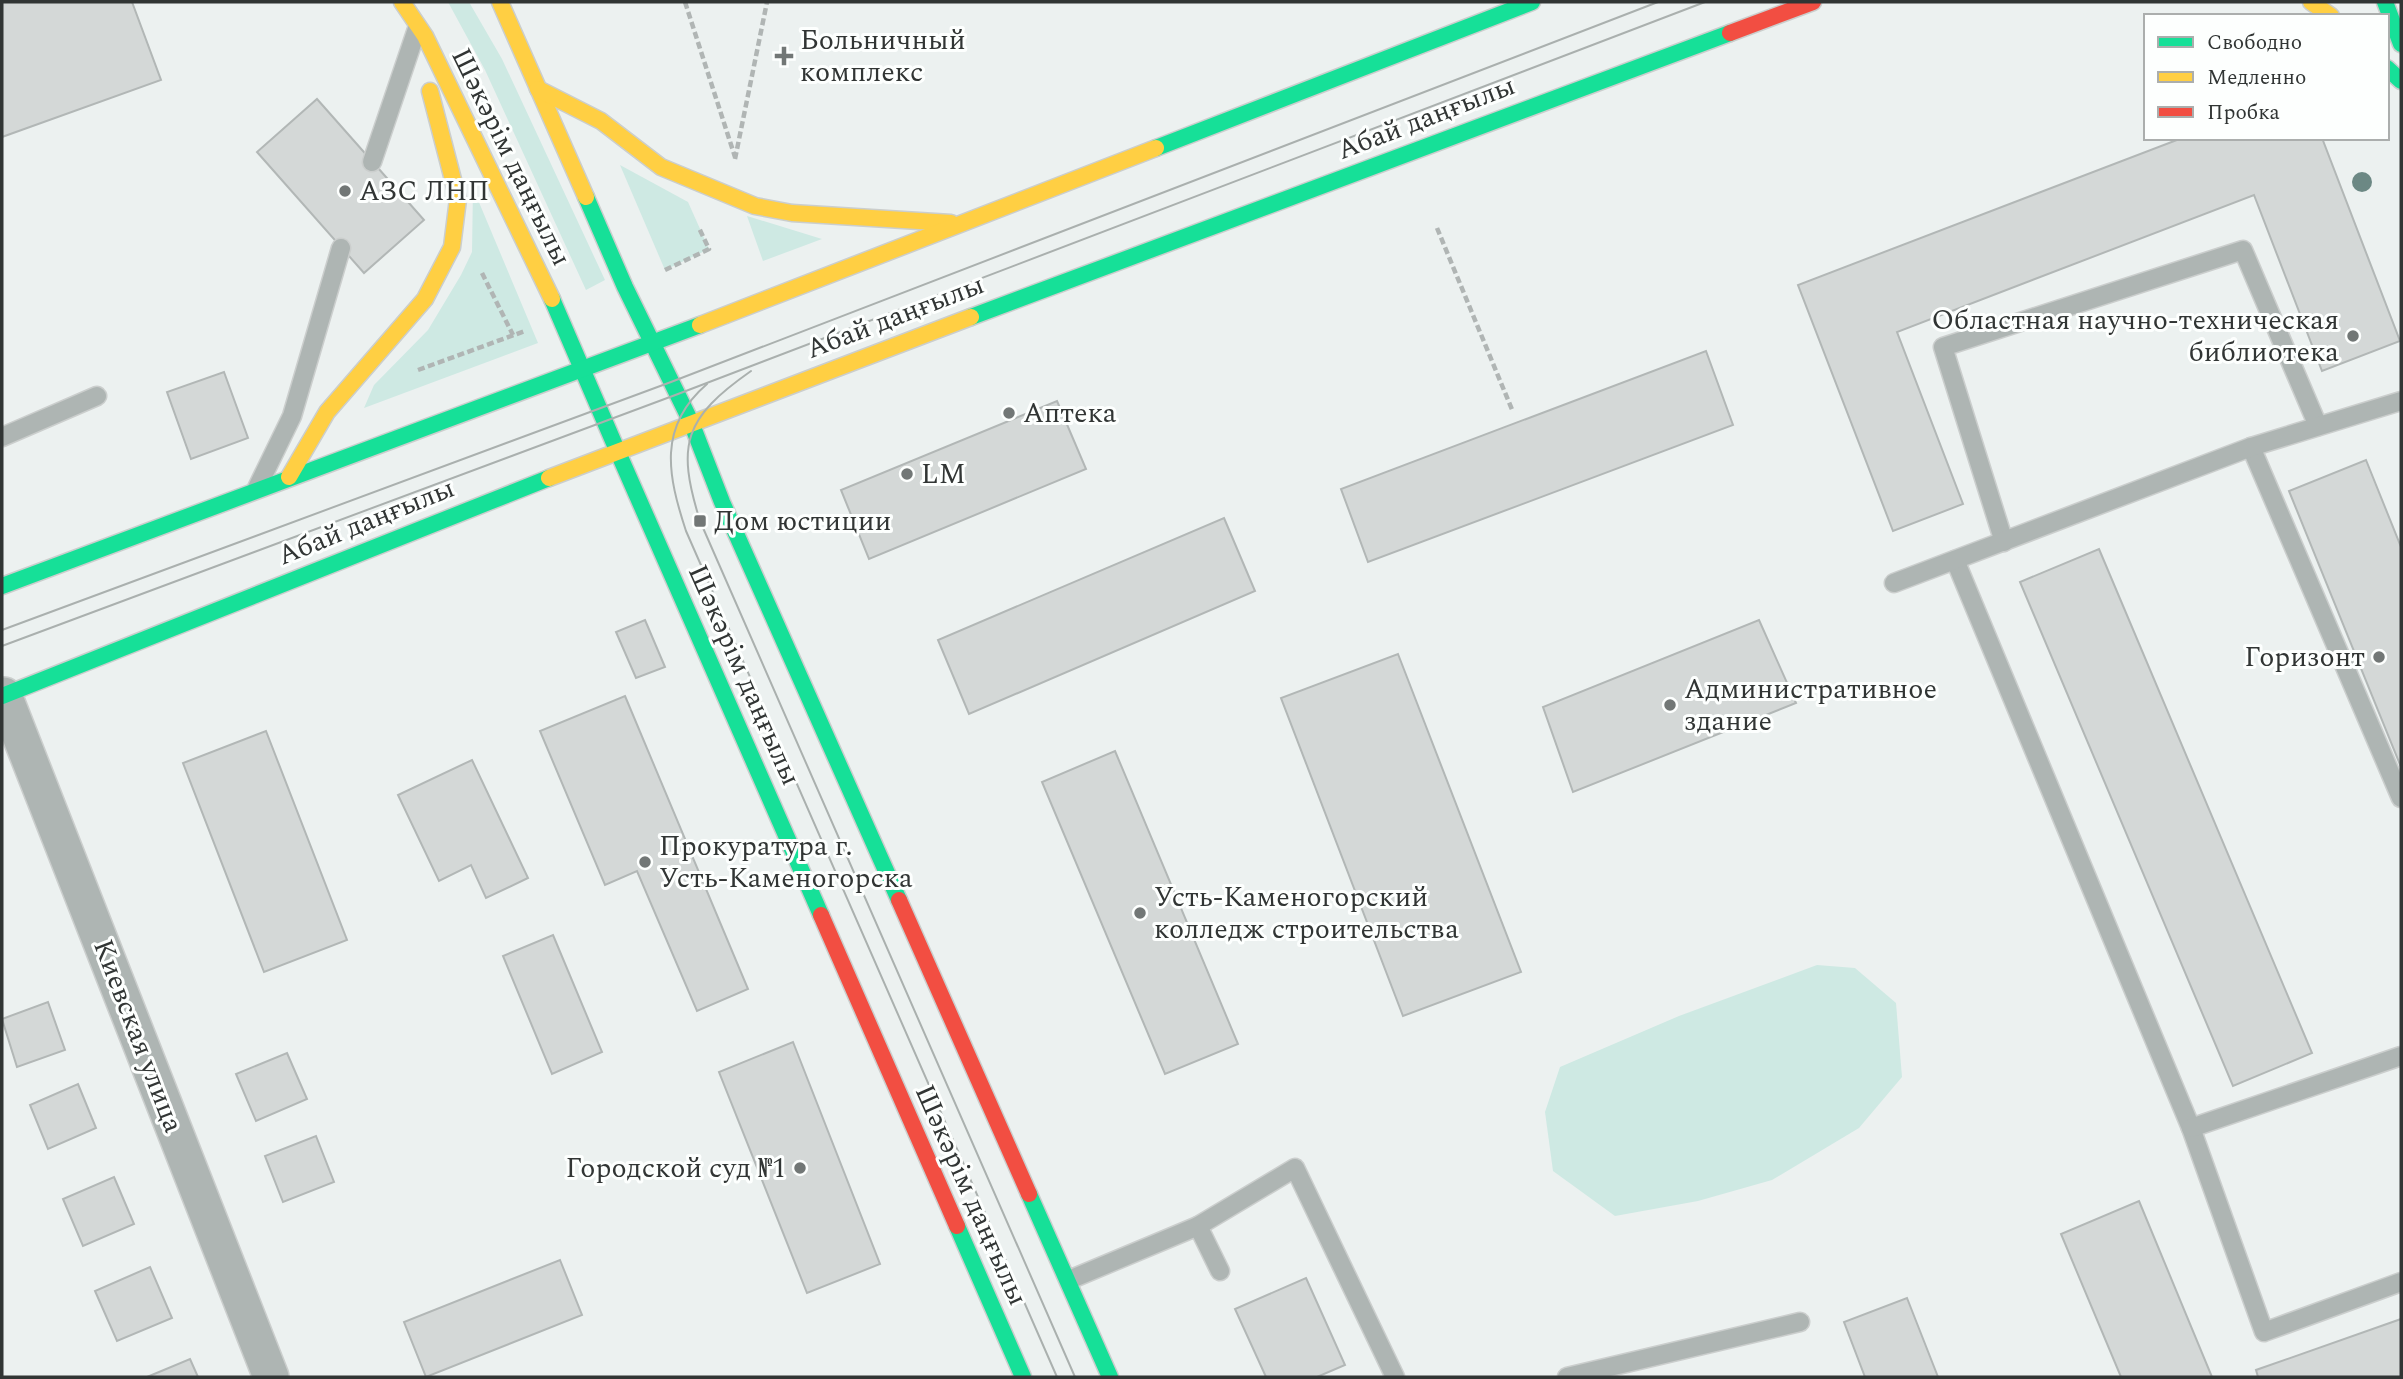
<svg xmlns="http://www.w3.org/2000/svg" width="2403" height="1379" viewBox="0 0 2403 1379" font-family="Spectral,serif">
	<rect width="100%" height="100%" fill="#ecf1f0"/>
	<g fill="#cee9e3">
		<polygon points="448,2 469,2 502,59 605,280 586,290 485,70"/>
		<polygon points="620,165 688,202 709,249 665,270"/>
		<polygon points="473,188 538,343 364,408 374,385 428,330 461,275 472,252"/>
		<polygon points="747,216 822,239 763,261"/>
		<polygon points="1817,965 1855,968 1896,1003 1902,1077 1859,1128 1772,1180 1698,1201 1615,1216 1553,1171 1545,1112 1560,1067 1679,1016"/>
	</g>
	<g fill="#d4d8d7" stroke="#b2b7b6" stroke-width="2">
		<polygon points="2,2 132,2 161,80 2,137"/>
		<polygon points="317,99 424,220 364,273 257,152"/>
		<polygon points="2182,138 2322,138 2400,341 2322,371 2254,195 1897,332 1963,504 1893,531 1798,285"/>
		<polygon points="1706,351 1733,425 1368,562 1341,489"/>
		<polygon points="224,372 248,438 191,459 167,392"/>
		<polygon points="1057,401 1086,469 869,559 841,490"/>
		<polygon points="2366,460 2401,547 2401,767 2289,491"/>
		<polygon points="1224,518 1255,591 969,714 938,640"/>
		<polygon points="2099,549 2312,1053 2233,1086 2020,582"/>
		<polygon points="645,620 665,667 636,678 616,632"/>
		<polygon points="1759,620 1796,703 1573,792 1543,707"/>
		<polygon points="1398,654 1521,972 1403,1016 1281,698"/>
		<polygon points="625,696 748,989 697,1011 637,871 605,885 540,731"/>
		<polygon points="266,731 347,940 264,972 183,763"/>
		<polygon points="1115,751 1238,1044 1165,1074 1042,782"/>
		<polygon points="472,760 528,878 486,898 471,865 439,881 398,795"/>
		<polygon points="553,935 602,1052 552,1074 503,956"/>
		<polygon points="48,1002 65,1050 17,1067 2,1019"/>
		<polygon points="793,1042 880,1264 807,1293 719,1072"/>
		<polygon points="287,1053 307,1099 256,1121 236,1074"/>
		<polygon points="78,1084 96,1128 48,1149 30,1105"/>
		<polygon points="316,1136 334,1182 283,1202 265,1156"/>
		<polygon points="114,1177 134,1224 83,1246 63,1199"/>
		<polygon points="2139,1201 2212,1377 2121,1377 2061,1234"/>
		<polygon points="560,1260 582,1315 426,1377 404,1322"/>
		<polygon points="150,1267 172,1318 117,1341 95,1291"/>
		<polygon points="1306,1278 1345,1365 1317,1377 1266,1377 1235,1309"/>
		<polygon points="1907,1298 1938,1377 1865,1377 1844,1322"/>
		<polygon points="2401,1319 2401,1377 2258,1377 2256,1370"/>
		<polygon points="190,1359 198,1377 147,1377"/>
	</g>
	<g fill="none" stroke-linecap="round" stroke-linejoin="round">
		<defs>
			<g id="lane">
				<polyline points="372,162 417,29"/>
				<polyline points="2,437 97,396"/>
				<polyline points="2251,447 2401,798"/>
				<polyline points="257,488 292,416 341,248"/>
				<polyline points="2004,542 1943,347 2243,250 2318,426"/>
				<polyline points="1955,560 2191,1128 2264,1332 2401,1282"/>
				<polyline points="1894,583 2251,447 2401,401"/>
				<polyline points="2191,1128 2401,1056"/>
				<polyline points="1198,1226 1295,1168 1395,1377"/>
				<polyline points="1069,1280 1198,1226 1220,1271"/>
				<polyline points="1567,1377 1800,1322"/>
			</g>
			<polyline id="street" points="4,695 271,1377"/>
			<g id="fast">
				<polyline points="2385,2 2401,44"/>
				<polyline points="2387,68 2401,81"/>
				<polyline points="1156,148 1532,2"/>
				<polyline points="586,197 625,287 691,422"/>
				<polyline points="552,299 617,450"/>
				<polyline points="971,317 1730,33"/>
				<polyline points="691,422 722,502 899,900"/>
				<polyline points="617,450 821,915"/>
				<polyline points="2,586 700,325"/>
				<polyline points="2,696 549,478"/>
				<polyline points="1029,1194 1110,1377"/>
				<polyline points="957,1226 1023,1377"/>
			</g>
			<g id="slow">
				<polyline points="402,2 425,36 552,299"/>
				<polyline points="500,2 586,197"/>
				<polyline points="2311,2 2331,16"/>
				<polyline points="538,89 601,121 661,167 755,206 792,213 951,223"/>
				<polyline points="700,325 1156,148"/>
				<polyline points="289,477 327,412 425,299 452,247 458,199 430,91"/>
				<polyline points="549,478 971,317"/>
			</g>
			<g id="jam">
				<polyline points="1730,33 1813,2"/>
				<polyline points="899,900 1029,1194"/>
				<polyline points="821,915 957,1226"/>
			</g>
		</defs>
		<use href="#lane" stroke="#cbcecd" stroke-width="21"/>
		<use href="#street" stroke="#cbcecd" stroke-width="38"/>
		<use href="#fast" stroke="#cbcecd" stroke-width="19"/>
		<use href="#slow" stroke="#cbcecd" stroke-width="19"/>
		<use href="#jam" stroke="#cbcecd" stroke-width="19"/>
		<g stroke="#b0b5b4" stroke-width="4.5" stroke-dasharray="7 3.5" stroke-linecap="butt">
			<polyline points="685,2 735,157"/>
			<polyline points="735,159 767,2"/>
			<polyline points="1437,228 1513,412"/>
			<polyline points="665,270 709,249 699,228"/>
			<polyline points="482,273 513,335"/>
			<polyline points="418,370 525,331"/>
		</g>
		<use href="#lane" stroke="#aeb5b3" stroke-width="18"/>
		<use href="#street" stroke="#aeb5b3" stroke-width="35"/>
		<use href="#fast" stroke="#16e098" stroke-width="16"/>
		<use href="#slow" stroke="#ffcf43" stroke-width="16"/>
		<use href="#jam" stroke="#f24e42" stroke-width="16"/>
		<g stroke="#aab0ae" stroke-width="2">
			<path d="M751,371C684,418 676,444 700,521L1075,1377"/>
			<path d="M707,384C657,427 668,476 686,531L1057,1377"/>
			<polyline points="2,630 671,382 1658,2"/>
			<polyline points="2,646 678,394 1705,2"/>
		</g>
	</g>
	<circle fill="#6c8884" cx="2362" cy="182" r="10"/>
	<g fill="#727776" stroke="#fdfffe" stroke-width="2.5">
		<path d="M780.5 45.5h7v7h7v7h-7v7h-7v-7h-7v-7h7z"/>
		<circle cx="345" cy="191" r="7"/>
		<circle cx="2353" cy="336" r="7"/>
		<circle cx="1009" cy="413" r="7"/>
		<circle cx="907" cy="474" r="7"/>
		<rect x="693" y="514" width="14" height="14" rx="3.5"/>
		<circle cx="2379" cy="657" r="7"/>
		<circle cx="1670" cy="705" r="7"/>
		<circle cx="645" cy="862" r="7"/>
		<circle cx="1140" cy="913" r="7"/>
		<circle cx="800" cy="1168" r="7"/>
	</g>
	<g text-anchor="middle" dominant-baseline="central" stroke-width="6" stroke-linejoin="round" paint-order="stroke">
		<g font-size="28" fill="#313534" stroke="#fdfffe" text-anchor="start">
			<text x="800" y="40">Больничный<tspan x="800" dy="32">комплекс</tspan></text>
			<text x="359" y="191">АЗС ЛНП</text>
			<text x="2339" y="320" text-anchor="end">Областная научно-техническая<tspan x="2339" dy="32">библиотека</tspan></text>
			<text x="1023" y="413">Аптека</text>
			<text x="921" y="474">LM</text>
			<text x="714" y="521">Дом юстиции</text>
			<text x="2365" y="657" text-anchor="end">Горизонт</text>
			<text x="1684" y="689">Административное<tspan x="1684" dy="32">здание</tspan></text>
			<text x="659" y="846">Прокуратура г.<tspan x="659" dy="32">Усть-Каменогорска</tspan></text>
			<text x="1154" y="897">Усть-Каменогорский<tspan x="1154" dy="32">колледж строительства</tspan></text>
			<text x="786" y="1168" text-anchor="end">Городской суд №1</text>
		</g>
		<g font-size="28" fill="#313534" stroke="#fdfffe">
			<text transform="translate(1426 118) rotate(-21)">Абай даңғылы</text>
			<text transform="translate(511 157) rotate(64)">Шәкәрім даңғылы</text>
			<text transform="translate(895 317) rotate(-21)">Абай даңғылы</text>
			<text transform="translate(366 522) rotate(-22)">Абай даңғылы</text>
			<text transform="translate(744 675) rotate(66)">Шәкәрім даңғылы</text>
			<text transform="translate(138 1036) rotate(69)">Киевская улица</text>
			<text transform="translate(971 1195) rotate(66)">Шәкәрім даңғылы</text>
		</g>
	</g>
	<rect width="2403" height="1379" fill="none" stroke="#313534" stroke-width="7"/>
	<rect x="2144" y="14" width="245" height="126" fill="#fdfffe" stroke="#abaead" stroke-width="2"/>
	<rect x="2158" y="37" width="35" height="10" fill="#16e098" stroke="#abaead" stroke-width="2"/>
	<text x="2207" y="49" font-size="21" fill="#313534">Свободно</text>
	<rect x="2158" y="72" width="35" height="10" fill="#ffcf43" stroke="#abaead" stroke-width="2"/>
	<text x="2207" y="84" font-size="21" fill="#313534">Медленно</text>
	<rect x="2158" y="107" width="35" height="10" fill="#f24e42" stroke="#abaead" stroke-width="2"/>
	<text x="2207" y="119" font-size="21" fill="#313534">Пробка</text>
</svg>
